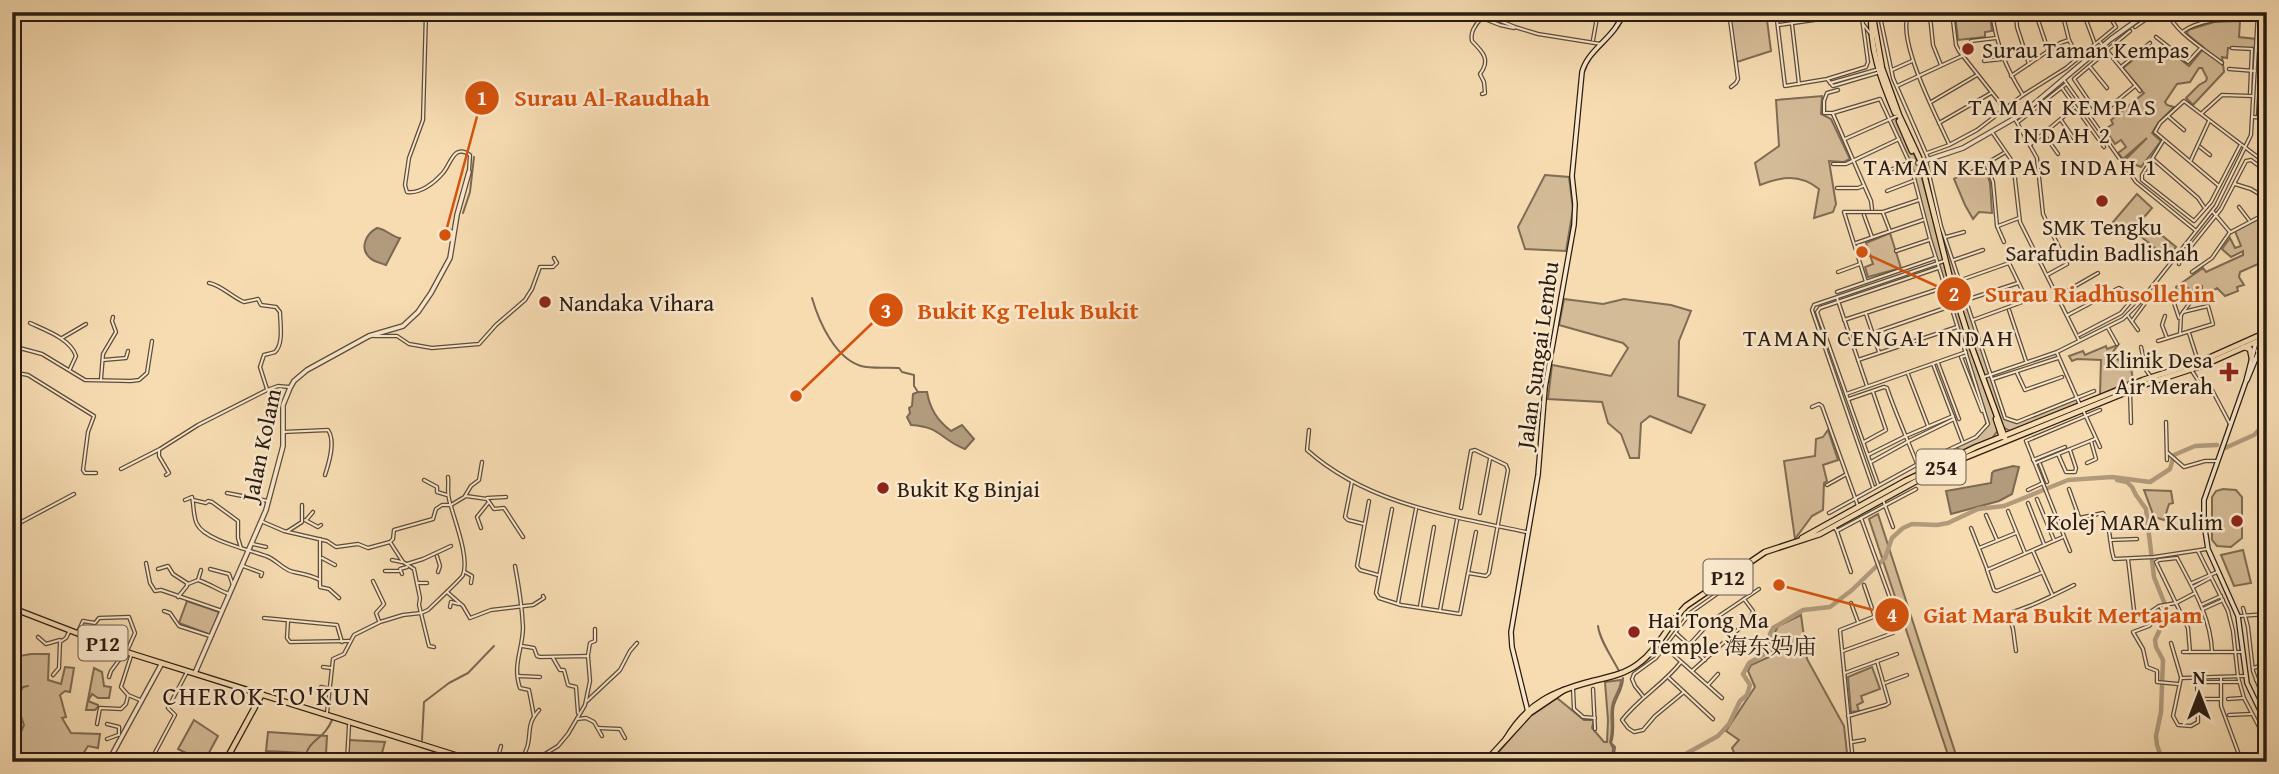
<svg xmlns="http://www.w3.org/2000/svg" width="2279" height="774" viewBox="0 0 2279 774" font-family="'Gentium Book Plus','Noto Serif SC',serif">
	<rect width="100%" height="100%" fill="#f7dcb2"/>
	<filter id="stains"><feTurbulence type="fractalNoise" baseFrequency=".00286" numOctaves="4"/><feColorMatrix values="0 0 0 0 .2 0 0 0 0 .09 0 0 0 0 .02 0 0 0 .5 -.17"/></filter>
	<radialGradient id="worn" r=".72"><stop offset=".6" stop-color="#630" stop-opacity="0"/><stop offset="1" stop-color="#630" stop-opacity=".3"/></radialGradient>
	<g fill="#d4bb97" stroke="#7e6c54" stroke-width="2">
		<polygon points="1729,12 1766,12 1771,51 1737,62"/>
		<polygon points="1990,12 1992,31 1985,32 1985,37 1958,40 1955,15"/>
		<polygon points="2240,21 2239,37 2256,39 2255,48 2228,48 2227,58 2222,57 2224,72 2193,105 2186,98 2199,85 2206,81 2207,78 2202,68 2199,68 2190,82 2177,84 2165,102 2167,105 2174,107 2158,123 2152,133 2161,141 2141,167 2136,165 2133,169 2126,159 2147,138 2123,159 2118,153 2126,147 2121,140 2115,144 2105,129 2113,124 2111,120 2144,93 2123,68 2144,51 2148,56 2152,53 2160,59 2170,51 2189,66 2204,48 2187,34 2188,30 2214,22"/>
		<path d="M1822,96L1821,114L1831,119L1850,159L1844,162L1829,161L1836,204L1833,212L1814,218L1819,189C1799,173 1781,177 1760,185L1755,163L1779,146L1776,100Z"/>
		<polygon points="1897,116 1918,163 1941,249 1921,162 1926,160 1941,226 2005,418 2017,422 2076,397 2081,406 2010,431 2001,426 1991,440 1960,454 1957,446 1976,437 1988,421 1930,239 1911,166 1890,119"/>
		<polygon points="1985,167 1990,183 1992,213 1979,212 1973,219 1965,205 1954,179 1968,171 1971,175"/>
		<polygon points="1545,175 1569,177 1573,209 1566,251 1525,249 1518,227"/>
		<polygon points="2137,194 2152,208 2132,231 2124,232 2113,222"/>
		<polygon points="2267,214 2267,260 2240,272 2239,277 2244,285 2237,287 2238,291 2225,296 2217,288 2210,293 2210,299 2202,299 2202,286 2198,285 2191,292 2188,288 2185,288 2181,291 2182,299 2178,300 2176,287 2203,268 2206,272 2243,255 2243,251 2231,257 2222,249 2230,238 2235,248 2241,246 2235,231"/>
		<polygon points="2147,223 2176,247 2167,258 2138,234"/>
		<polygon points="1890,233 1901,268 1868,277 1865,267 1873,264 1866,243"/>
		<polygon points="1564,299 1603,304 1624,299 1671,305 1691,311 1679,341 1678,396 1705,405 1691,433 1650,416 1641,423 1639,458 1630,458 1621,434 1608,423 1602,402 1548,399 1552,365 1611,376 1628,348 1623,343 1559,325"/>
		<polygon points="2118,345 2113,352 2115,358 2121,361 2130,361 2133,380 2100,395 2101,360 2077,359 2072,361 2069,356 2083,351 2085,355 2106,346 2107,349"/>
		<polygon points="1828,430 1838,460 1823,465 1827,481 1824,483 1823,510 1812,516 1795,539 1784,461 1815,456 1816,439 1823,437"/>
		<polygon points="2223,489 2236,490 2242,497 2242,538 2231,547 2217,546 2212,540 2212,497 2216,491"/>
		<polygon points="2144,490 2171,491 2173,503 2169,504 2164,520 2154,517"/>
		<polygon points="1878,514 1955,752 1952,762 1944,762 1947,752 1869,519"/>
		<polygon points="2243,550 2251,583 2234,586 2221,555"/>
		<polygon points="187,601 219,612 211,635 179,623"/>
		<polygon points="1801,615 1807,659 1844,726 1848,762 1738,762 1732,748 1739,740 1726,731 1755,687 1748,671 1751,665 1771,656 1774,634 1778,626"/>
		<polygon points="15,646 20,656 31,654 49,654 48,680 61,684 65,667 74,668 70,692 65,691 60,695 66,717 62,718 71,733 100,734 98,748 88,746 83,754 75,754 73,762 12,762 12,647"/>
		<polygon points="1872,667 1880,689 1861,696 1863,702 1857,705 1859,711 1851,712 1848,677"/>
		<polygon points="94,668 102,672 104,686 111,687 109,698 98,698 92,694 88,701 98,705 98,707 95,710 86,710"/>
		<path d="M1621,680C1621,690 1613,697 1612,707C1610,721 1614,728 1610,742L1613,748L1612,762H1490L1529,717L1557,698L1584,720H1594L1592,728L1604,742H1607L1608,720L1605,682Z"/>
		<polygon points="194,720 218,736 204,762 178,749"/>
		<polygon points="268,732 327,736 326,754 266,751"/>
		<polygon points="349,740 385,742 382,753 387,755 384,757 349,753"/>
	</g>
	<g fill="#b19b7c" stroke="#7b6852" stroke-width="2">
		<path d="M377,228C386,229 392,237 400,238L386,265C381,263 374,262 370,258C359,248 366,234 377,228Z"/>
		<path d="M918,392H927C930,409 937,420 951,431L962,425L974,439L965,449C939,439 942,427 911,425L907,417L910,413L909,408L912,406L913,394Z"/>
		<polygon points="2013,466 2019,467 2012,494 1999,501 1951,514 1946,491 1991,483 1992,473 1994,471"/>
	</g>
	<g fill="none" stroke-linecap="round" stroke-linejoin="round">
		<g stroke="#7b6852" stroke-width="2">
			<polyline points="463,213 470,192 474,157"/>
			<path d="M812,298C819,322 835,358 861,366C871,369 889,367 899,368L902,372L914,375V386L918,392"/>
			<path d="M1598,626C1600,641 1612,657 1619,671"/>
			<polyline points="422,740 424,702 449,683 468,673 494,646"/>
			<polyline points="421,747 459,759 460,762"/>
			<path d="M12,752L24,725C19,712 14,699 23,687L28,686"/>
			<path d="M304,762C308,737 323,742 332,720"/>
			<path d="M1613,762L1615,747L1611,743C1616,729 1611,714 1614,705C1617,695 1623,689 1623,678"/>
		</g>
		<g stroke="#b19b7c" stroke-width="4.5">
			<polyline points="2225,448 2254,435 2267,422"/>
			<polyline points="2117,480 2127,482 2132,487 2136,495 2146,509 2154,577 2168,612 2155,640 2156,647 2163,660 2161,712 2156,736 2157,745 2163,762"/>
			<polyline points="1628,762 1633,758 1651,761 1682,756 1718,736 1729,724 1740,701 1747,695 1750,685 1743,674 1749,663 1768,652 1771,647 1770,634 1773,628 1803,610 1830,607 1852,590 1885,558 1892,538 1903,528 1912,524 1937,525 1948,523 1978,509 2004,506 2068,480 2112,477 2150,482 2170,469 2174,455 2195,446 2217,445"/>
		</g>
		<defs>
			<g id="minor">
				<path d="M426,12L423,120L409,158L405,185L407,192C420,194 434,183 442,174C451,165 453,143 470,155L469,171"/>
				<polyline points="1479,12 1515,27 1538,34 1601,44"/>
				<polyline points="1729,12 1738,79 1736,83 1731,87"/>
				<polyline points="1776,12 1785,86 1827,79 1866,67 1868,62 1862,18 1863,12"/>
				<polyline points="1882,12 1881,21 1893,78 1928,158"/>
				<path d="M1909,12C1895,38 1937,117 1949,144"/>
				<polyline points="1933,12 1930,16 1933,45 1941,65"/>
				<polyline points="1952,12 1956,45 1959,51 2005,109"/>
				<path d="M1992,12C1996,44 2006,68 2023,95"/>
				<polyline points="2016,12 2017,27 2029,64"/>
				<polyline points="2037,12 2038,20 2048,50"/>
				<polyline points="2062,12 2069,40 2078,57"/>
				<polyline points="2083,12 2095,44"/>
				<path d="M2168,12C2173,31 2207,51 2222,63"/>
				<polyline points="1466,13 1467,12"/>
				<polyline points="1792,24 1799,84"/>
				<polyline points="1863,24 1870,33"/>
				<polyline points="1779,25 1870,12"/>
				<polyline points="2135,27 2148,18 2170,12"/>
				<path d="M2182,32C2203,17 2234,19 2258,18"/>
				<polyline points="2156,37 2188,62 2201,48"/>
				<polyline points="1593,40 1598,12"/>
				<polyline points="1971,41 1996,38"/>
				<polyline points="2100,42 2140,91"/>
				<polyline points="2232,48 2252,49"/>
				<polyline points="2107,50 2130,31"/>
				<polyline points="2107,51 2074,79 2097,113 2101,114 2135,86"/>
				<polyline points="2257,51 2267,51"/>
				<polyline points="1984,61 2002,59"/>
				<polyline points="2090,67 2107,88"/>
				<polyline points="2121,67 2150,43"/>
				<polyline points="2229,69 2255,71"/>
				<polyline points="1892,70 1912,61"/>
				<polyline points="2011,76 2060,43 2069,40"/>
				<polyline points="1828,80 1833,86 1877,73"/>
				<polyline points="2064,80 2136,182 2195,230"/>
				<polyline points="1830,83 1879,69"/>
				<polyline points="1897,86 1962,56"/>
				<polyline points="2062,88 2104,147"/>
				<polyline points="2250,93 2252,49"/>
				<path d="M1482,94L1485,93L1484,82L1480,74C1491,60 1483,52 1472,41C1470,33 1475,24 1482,18L1500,25L1514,28"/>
				<polyline points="1931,102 1977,75"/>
				<polyline points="2202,113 2222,95 2252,96"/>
				<polyline points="1833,114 1871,201 1872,209"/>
				<polyline points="2169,117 2184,130"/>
				<polyline points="2253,117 2267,118"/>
				<polyline points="2258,117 2264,12"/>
				<polyline points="2015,119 2037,158 2043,214 2067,264 2047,275"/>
				<polyline points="2061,120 2077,143"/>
				<polyline points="2018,122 2066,84"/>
				<polyline points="1939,123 1991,93"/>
				<polyline points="1992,132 2012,161 2014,170 2020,222 2079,340"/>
				<polyline points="2044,134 2058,154"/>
				<polyline points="1845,139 1897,116"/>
				<polyline points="2163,141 2142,175 2142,180 2194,221 2211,202 2240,146"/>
				<polyline points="2031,144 2075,107"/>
				<polyline points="2200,147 2210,155"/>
				<polyline points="1927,153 1949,145 1977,130 2023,95 2066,68 2116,27 2107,12"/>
				<polyline points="2153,159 2198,198 2204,207"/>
				<polyline points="2191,160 2209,121"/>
				<polyline points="1926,161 1941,226 2005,418 2017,422 2094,391"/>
				<polyline points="1833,164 1846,164 1899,139"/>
				<polyline points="1986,164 1993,182 1997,226 2004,242"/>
				<polyline points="1972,172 2004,153"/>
				<polyline points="1877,175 1908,163"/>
				<polyline points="2235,184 2251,189 2267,199"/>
				<polyline points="2219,186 2155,132 2160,123 2184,101 2267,164"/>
				<polyline points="1837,188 1858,188 1863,186"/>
				<polyline points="1887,191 1913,181"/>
				<polyline points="2239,207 2249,220"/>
				<polyline points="2213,212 2230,232"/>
				<polyline points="1883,213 1890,231"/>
				<polyline points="1864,215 1872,237"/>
				<polyline points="1998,226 2019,218"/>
				<polyline points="445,230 454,232"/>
				<polyline points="2231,232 2267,213"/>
				<polyline points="1946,237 1964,232"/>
				<polyline points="1856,243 1923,220"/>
				<polyline points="1896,251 1929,240"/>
				<polyline points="1954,260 1983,250"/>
				<polyline points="2179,264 2180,260 2221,209 2246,161 2251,160 2267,172"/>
				<polyline points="1838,272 1860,264"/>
				<polyline points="2192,272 2212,258 2230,232"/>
				<polyline points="1961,280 2009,263 2026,298 2025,301 1973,320"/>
				<polyline points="1866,282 1844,212 1883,212 1919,200"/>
				<path d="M209,283C221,285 232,297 244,302L258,299L261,305L276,307L280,312C280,322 284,344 275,352C273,353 267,354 264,355L260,367L267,389"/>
				<polyline points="1837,292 1935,258"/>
				<polyline points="2058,296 2098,273"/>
				<polyline points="1837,298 1867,386"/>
				<polyline points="1966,300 2018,283"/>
				<polyline points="2174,303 2179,318"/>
				<polyline points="2009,310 2026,361"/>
				<polyline points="1866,314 1879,352"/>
				<polyline points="2068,315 2119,288 2131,295 2132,300 2121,313 2079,335"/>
				<polyline points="2128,316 2138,330"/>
				<polyline points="2165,316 2162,325 2167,338"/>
				<polyline points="1844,320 1945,287"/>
				<polyline points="2132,321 2146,302"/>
				<path d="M30,323C45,330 71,339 76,356L70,369"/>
				<polyline points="2108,328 2117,344"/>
				<polyline points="1873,333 1951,306"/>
				<polyline points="2189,333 2198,361"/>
				<polyline points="2180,334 2181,315 2189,304"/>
				<polyline points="374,336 397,336 409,344 432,348 479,344 496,325 525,300 532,289 540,267 553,267 557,263 554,258"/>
				<polyline points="62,338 86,324"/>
				<polyline points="2158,341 2213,324 2208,306 2183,312"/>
				<polyline points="12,346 42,354 85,380 131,381 139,380 147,373 152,341"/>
				<polyline points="2141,347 2146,370 2151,377"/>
				<polyline points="2057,353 2080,405"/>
				<polyline points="1965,356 1961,357 1982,411"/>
				<polyline points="103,360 126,358 128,351"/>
				<polyline points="1858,360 1957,327"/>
				<polyline points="1938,363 1959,419"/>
				<polyline points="1933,364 1963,443"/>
				<polyline points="2192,371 2203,388 2211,388 2230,424"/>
				<polyline points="12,372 28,375 94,416 88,432 83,470 85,473 96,473"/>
				<polyline points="2017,373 2025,390 2062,377"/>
				<polyline points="1908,374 1928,426"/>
				<polyline points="1984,377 2057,352 2123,319 2139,303 2216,206 2251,135 2258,12"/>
				<polyline points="101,379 103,354 116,332 112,321 113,317"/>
				<polyline points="1993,379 2058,358"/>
				<polyline points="2130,391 2131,423"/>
				<polyline points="1846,394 1966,352"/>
				<path d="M1849,399L1884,387L1887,388C1897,417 1909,443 1920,471"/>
				<polyline points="1812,407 1819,404 1822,406 1858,506"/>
				<polyline points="2083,410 2100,447"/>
				<polyline points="2166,422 2167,460"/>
				<polyline points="12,425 17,426"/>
				<path d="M1309,430L1307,450C1367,504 1450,516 1526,532"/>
				<path d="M283,432L328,430C336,441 329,463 325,475"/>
				<polyline points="1864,442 1886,430 1873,392"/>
				<polyline points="12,448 14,448"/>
				<polyline points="159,450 159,456 169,473 166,475"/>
				<polyline points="2168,453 2184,467 2205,461 2217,461"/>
				<polyline points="2058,454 2066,472 2075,472 2076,468 2070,450"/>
				<polyline points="1868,455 1906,436 1953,416"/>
				<polyline points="2033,460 2065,447"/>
				<polyline points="1871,462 1909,441 1954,419"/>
				<polyline points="2036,463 2095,439"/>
				<polyline points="2087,463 2096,459 2091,441"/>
				<polyline points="2040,464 2047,482"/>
				<polyline points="121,469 160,449 198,425 267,390 278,386 289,387"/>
				<polyline points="424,480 437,487 437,492 447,495"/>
				<polyline points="1352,482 1345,517 1348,520 1364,524"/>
				<polyline points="1878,484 1817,312 1820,308 1938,268"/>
				<polyline points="1827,485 1845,475"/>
				<polyline points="1873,487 1812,310 1814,305 1944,261"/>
				<polyline points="2069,489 2079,517"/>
				<polyline points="2028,490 2043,483"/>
				<polyline points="227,493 268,501"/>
				<polyline points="465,496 471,486 479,480 482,462"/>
				<polyline points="487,498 506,497"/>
				<polyline points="2037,499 2054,540"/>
				<path d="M185,500L192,497C194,505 193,517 197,524C204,540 250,550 266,556C276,559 284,571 294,572C303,574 311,575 320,580V587L329,589L339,598"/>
				<polyline points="193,500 206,503 208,501 212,502 238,521 238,538 241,548"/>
				<polyline points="1883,500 1893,527"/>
				<polyline points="1369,501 1357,566 1360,570 1378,575"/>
				<polyline points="2028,503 2044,544"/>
				<polyline points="1461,508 1471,451 1475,450 1506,465 1508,470 1489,573 1486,576 1468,573"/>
				<polyline points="1392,509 1376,593 1379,598 1401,605 1460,614 1476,532"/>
				<polyline points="2008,511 2025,553"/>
				<polyline points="1480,513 1490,459"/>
				<polyline points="1829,513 1918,464 1976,437 1988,424 1930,239 1911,166 1880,99 1833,113 1824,113 1824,101 1827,93 1838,90"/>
				<polyline points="1986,515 1997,540"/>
				<polyline points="307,519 313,512"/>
				<polyline points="305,520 318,527 321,525"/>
				<polyline points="263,522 284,531 327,541 336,547 358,544 368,548 390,542 403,562 414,569 420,598 419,605 429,646 434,647"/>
				<polyline points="12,527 74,494"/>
				<polyline points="1834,527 1837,531 1851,572"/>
				<path d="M2061,527L2079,518L2103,513C2111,524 2109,545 2114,559L2154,557L2207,549"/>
				<polyline points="481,528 477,517 489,502"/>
				<polyline points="1971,528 1987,569"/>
				<polyline points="288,531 302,522 302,505"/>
				<polyline points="1837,531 1916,489"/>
				<polyline points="2110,540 2137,539"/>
				<polyline points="391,541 393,539 394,530 433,519 436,509 442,505 451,505 466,496 487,499 494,509 504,508 523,537"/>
				<polyline points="253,544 266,547"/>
				<polyline points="1979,548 2016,533"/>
				<polyline points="2033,551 2052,594"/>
				<polyline points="2070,551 2026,441 2100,410"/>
				<polyline points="2198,551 2228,611 2233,631 2238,677 2244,698 2267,742"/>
				<polyline points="437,556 440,566 438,572"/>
				<polyline points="322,558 335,565"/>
				<polyline points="2177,558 2159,560 2156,562 2188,628 2190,652"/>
				<path d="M2177,558C2193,588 2211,618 2212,652"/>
				<polyline points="2128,559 2135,618 2147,614 2159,606 2176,603 2195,593"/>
				<polyline points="392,560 402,562"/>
				<polyline points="146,563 150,583 155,591 161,590 222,611"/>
				<polyline points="407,564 423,559 451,546"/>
				<polyline points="243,566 262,573 261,576"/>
				<path d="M515,566C519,587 522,607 523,627C523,649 512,665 520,688L529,690L534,716"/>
				<polyline points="158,569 168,566 173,574 187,583 187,586 178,597"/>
				<polyline points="210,569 229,574 233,585"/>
				<polyline points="385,571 399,571"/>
				<polyline points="465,572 472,576 471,583"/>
				<polyline points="2041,573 1997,591 1994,590 1987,570 2063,537"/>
				<polyline points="402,574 400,569 407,567"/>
				<polyline points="320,579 320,539"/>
				<path d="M198,580C210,584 218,590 229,594"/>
				<polyline points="373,581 384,604 376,613 379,621"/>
				<polyline points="418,583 427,583"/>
				<polyline points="2192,583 2217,572"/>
				<polyline points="188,584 198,580 201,570"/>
				<polyline points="1864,585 1875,617"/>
				<polyline points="2193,587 2210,578"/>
				<polyline points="447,592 463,606 470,618 491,610 533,605 544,598 543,596"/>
				<polyline points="1398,603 1416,509"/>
				<polyline points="1851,603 1858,622"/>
				<polyline points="2201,605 2221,596"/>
				<polyline points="1420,606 1434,527"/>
				<polyline points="2160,606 2163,612 2149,626 2133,632 2143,649 2147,667 2157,671 2157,682 2178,684"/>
				<polyline points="450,607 451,602 459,604"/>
				<polyline points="2243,608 2248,627 2253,671 2267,708"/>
				<polyline points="2203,609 2223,600"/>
				<polyline points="1440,610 1457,520"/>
				<polyline points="164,611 170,613 179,626 210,636"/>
				<polyline points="2009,616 2013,629 2016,651"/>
				<polyline points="2240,616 2267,614"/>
				<polyline points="264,618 337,625 342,642"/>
				<path d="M1988,618C2019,613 2046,599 2074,585"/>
				<polyline points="288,621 287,638 290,642 349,641"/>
				<polyline points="78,632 83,621 95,623 99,618 129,617 135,633 127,651"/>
				<polyline points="1676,633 1705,660"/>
				<polyline points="38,637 46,644 60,640"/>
				<polyline points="1660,643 1722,698"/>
				<polyline points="2171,643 2181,677"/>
				<polyline points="1690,644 1710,622 1759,589"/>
				<polyline points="522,646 534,648 537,656 540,657 588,656 590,681 585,705 568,734 558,746 532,762"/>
				<polyline points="1843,651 1893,633 1897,627 1894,609 1861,518"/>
				<polyline points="2183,652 2242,652"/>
				<polyline points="101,655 104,645"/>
				<polyline points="588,655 590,643 595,641 595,629"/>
				<polyline points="131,656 121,687 128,695 140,700"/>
				<polyline points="553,658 560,670 564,670 568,685 576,687 578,713"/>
				<path d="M1681,662C1664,684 1640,697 1622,720L1628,728L1634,732L1643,730L1655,716L1684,692"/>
				<polyline points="323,667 331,668"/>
				<polyline points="2253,668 2267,664"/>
				<polyline points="1692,671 1751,618 1753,611 1744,599"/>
				<polyline points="1845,673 1897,654"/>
				<polyline points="53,675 59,668 60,642 66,638 69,632"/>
				<polyline points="518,676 540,677"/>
				<polyline points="109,677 111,671 125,652"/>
				<polyline points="1669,678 1713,719"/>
				<polyline points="2197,678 2198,722 2191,726 2178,725 2173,716 2181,678 2183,678 2245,676"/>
				<polyline points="2221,678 2221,706 2238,752 2239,762"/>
				<polyline points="2256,680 2267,676"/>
				<polyline points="2198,682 2238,682"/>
				<polyline points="1885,683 1907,675"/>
				<polyline points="1708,685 1718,674"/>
				<polyline points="321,687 330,689"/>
				<polyline points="1573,688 1574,709 1583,717 1595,718"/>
				<polyline points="1593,689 1595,729"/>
				<polyline points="1643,696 1635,686 1632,679 1634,674 1656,658 1690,613 1748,572"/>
				<polyline points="2204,699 2221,699"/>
				<polyline points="2228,699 2243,698"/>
				<polyline points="587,701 620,670 630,651 637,643"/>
				<path d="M327,713L333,659L344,654L354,635L380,622L403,615L421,613L428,610C434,604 462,578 463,575C470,557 453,517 449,499C447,491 449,484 448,477"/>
				<polyline points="2229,715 2251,714"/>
				<polyline points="1848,716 1886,705 1889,703 1877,661"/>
				<polyline points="577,719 586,718 594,722 602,736"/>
				<polyline points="97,724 100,708 121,709 126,704 128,696"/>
				<polyline points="107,724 119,727 119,735"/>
				<polyline points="598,728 620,729 625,738"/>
				<polyline points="107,739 118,735"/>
				<polyline points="1852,742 1864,740"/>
				<polyline points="91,762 92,756"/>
				<polyline points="150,762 175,715 168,708 187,672"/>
				<polyline points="347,762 349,725"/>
				<polyline points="494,762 497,761 501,746"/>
				<path d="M522,762C523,755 527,750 528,744C531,729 527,724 539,710"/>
				<polyline points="1853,762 1840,630 1894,609"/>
				<polyline points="1867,762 1871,761"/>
			</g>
			<g id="tertiary">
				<polyline points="1918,163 1963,148 2022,114 2111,39 2143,16 2151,12"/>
				<polyline points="195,673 266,510 283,446 283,405 290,388 294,381 307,370 369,336 403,326 418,312 431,293 450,258 457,215 469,172"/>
				<polyline points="108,762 162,663"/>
			</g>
			<g id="secondary">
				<polyline points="2256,342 2246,381 2204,500 2204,523 2208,549 2238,616 2247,683 2267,725"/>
				<polyline points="2247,380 2259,351"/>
				<path d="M1528,712L1512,647L1511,632L1538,475L1545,388L1574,225L1575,204L1572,176L1582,72C1588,49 1615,38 1624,12"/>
			</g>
			<g id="primary">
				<path d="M1872,12C1868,46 1882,82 1895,113"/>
				<polyline points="1875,12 1874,23 1882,68 1899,115 1921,162 1950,278 1971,345 2005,438"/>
				<polyline points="1899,121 1912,151"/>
				<polyline points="2244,347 2250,349 2252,359"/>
				<polyline points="2258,351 2267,339"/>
				<polyline points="1996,419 2002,437"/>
				<polyline points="1802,538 1905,481 1976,447 2143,380 2202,361 2267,332"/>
				<polyline points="12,608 126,652 477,762"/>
				<path d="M1506,739C1527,703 1554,691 1593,681C1609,677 1625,674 1638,664C1659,649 1668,624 1686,606L1765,552L1820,534L1942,467L2149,383L2204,365L2267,337"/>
				<polyline points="225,762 262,694"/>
				<polyline points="1485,762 1530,713 1564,690"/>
			</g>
		</defs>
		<use href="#minor" stroke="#5c4c3a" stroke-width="4.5"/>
		<use href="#tertiary" stroke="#5c4c3a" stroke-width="6"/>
		<use href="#secondary" stroke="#291c12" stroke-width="6"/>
		<use href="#primary" stroke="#291c12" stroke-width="7"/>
		<use href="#minor" stroke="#fae8cd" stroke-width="2"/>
		<use href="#tertiary" stroke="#fae8cd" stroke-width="3.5"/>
		<use href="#secondary" stroke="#fae8cd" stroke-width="3.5"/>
		<use href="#primary" stroke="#f7dcb2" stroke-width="4.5"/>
	</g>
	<g fill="#8f2418" stroke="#fae8cd" stroke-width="2.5">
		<circle cx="1968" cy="49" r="7"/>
		<circle cx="2102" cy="201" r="7"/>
		<circle cx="545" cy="302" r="7"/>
		<path d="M2225.5 361.5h7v7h7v7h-7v7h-7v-7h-7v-7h7z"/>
		<circle cx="883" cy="488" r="7"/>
		<circle cx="2237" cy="521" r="7"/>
		<circle cx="1634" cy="632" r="7"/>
	</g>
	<g text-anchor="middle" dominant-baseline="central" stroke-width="5" stroke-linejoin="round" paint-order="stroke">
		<g fill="#fae8cd" stroke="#68594a" stroke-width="2">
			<rect x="1916.5" y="449.5" width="49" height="35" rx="5"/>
			<rect x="1703.5" y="559.5" width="49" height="35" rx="5"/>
			<rect x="78.5" y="625.5" width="49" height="35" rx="5"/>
		</g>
		<g font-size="21" font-weight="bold" fill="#291c12">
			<text x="1941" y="467">254</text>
			<text x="1728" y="577">P12</text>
			<text x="103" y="643">P12</text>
		</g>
		<g font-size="23" fill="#291c12" stroke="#fae8cd" text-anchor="start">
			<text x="1982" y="49">Surau Taman Kempas</text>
			<text x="2102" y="226" text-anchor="middle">SMK Tengku<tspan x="2102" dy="26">Sarafudin Badlishah</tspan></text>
			<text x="559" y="302">Nandaka Vihara</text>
			<text x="2213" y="359" text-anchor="end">Klinik Desa<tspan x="2213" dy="26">Air Merah</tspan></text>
			<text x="897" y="488">Bukit Kg Binjai</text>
			<text x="2223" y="521" text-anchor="end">Kolej MARA Kulim</text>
			<text x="1648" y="619">Hai Tong Ma<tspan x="1648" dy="26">Temple 海东妈庙</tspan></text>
		</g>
		<g font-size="23" fill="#291c12" stroke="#fae8cd">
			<text transform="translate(1537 355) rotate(-82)">Jalan Sungai Lembu</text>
			<text transform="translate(261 445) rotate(-78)">Jalan Kolam</text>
		</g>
		<g font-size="24" letter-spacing="2" fill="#291c12" stroke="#fae8cd">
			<text x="2063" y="106">TAMAN KEMPAS<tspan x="2063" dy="28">INDAH 2</tspan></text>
			<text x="2011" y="166">TAMAN KEMPAS INDAH 1</text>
			<text x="1879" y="337">TAMAN CENGAL INDAH</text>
		</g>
		<g font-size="26" letter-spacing="2" fill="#291c12" stroke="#fae8cd">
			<text x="267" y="695">CHEROK TO'KUN</text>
		</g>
	</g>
	<path fill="none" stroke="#d5530d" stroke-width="2.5" d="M445 235L482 98M1862 252L1954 294M796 396L886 310M1779 585L1892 615"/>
	<g fill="#d5530d" stroke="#fae8cd" stroke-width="2.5">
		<circle cx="445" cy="235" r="7"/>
		<circle cx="1862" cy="252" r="7"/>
		<circle cx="796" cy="396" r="7"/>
		<circle cx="1779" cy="585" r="7"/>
		<circle cx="482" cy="98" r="18"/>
		<circle cx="1954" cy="294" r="18"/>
		<circle cx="886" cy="310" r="18"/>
		<circle cx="1892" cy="615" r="18"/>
	</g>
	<g font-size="21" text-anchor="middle" font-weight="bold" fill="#fff">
		<text x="482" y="105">1</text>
		<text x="1954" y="301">2</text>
		<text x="886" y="318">3</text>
		<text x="1892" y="622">4</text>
	</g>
	<g font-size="24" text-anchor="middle" font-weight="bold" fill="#d5530d" stroke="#fae8cd" stroke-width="5" stroke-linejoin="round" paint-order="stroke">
		<text x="612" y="106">Surau Al-Raudhah</text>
		<text x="2100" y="302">Surau Riadhusollehin</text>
		<text x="1028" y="319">Bukit Kg Teluk Bukit</text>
		<text x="2063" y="623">Giat Mara Bukit Mertajam</text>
	</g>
	<rect width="2279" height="774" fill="none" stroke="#f7dcb2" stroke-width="42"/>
	<rect x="14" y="14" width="2251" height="746" fill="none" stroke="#291c12" stroke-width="3.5"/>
	<rect x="21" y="21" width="2237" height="732" fill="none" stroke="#291c12" stroke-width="2"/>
	<g transform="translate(2199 694)" stroke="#fae8cd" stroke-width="5" paint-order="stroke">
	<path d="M0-5L12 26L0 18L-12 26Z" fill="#291c12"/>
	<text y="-10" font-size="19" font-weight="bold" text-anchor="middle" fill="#291c12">N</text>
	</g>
	<rect width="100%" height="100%" filter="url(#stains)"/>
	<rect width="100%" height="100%" fill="url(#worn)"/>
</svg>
